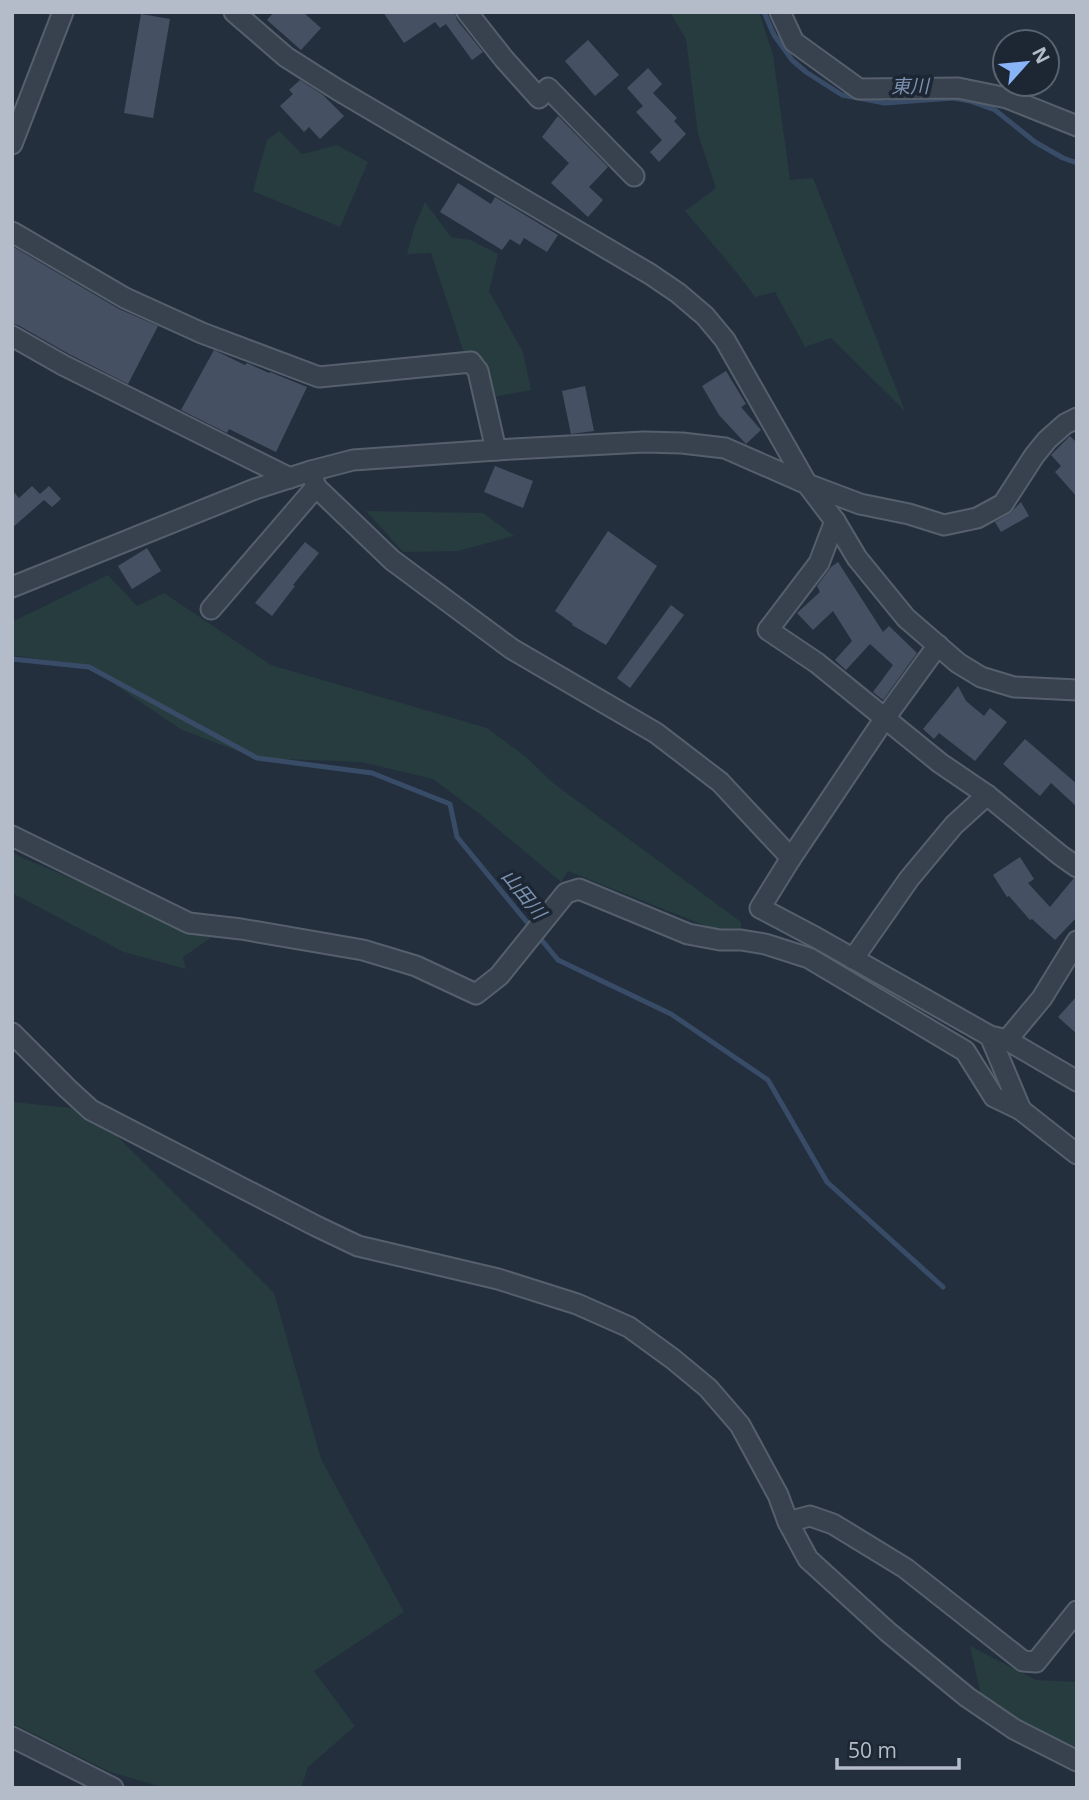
<svg xmlns="http://www.w3.org/2000/svg" width="1089" height="1800" viewBox="0 0 1089 1800" font-family="'Open Sans','Noto Sans JP',sans-serif">
	<rect width="100%" height="100%" fill="#242f3e"/>
	<g fill="#263c3f">
		<polygon points="670,12 759,12 773,55 790,180 813,178 905,411 831,338 805,347 775,292 755,297 737,273 685,211 716,188 698,134 686,39"/>
		<polygon points="279,131 302,154 337,145 368,162 340,227 253,191 267,140"/>
		<polygon points="425,202 451,237 470,240 498,254 489,291 523,352 531,390 492,397 480,356 464,353 431,253 407,254 414,228"/>
		<polygon points="366,511 483,513 514,536 458,551 403,552"/>
		<polygon points="108,575 137,606 164,593 271,665 487,728 526,757 553,783 741,922 741,940 568,871 561,882 481,815 433,779 361,762 257,758 182,730 89,667 12,655 12,622"/>
		<polygon points="12,852 23,858 212,937 183,957 186,969 124,952 12,893"/>
		<polygon points="12,1102 91,1110 274,1293 321,1459 404,1612 314,1671 355,1726 308,1767 301,1788 166,1788 110,1772 12,1723"/>
		<polygon points="970,1646 1036,1680 1077,1682 1077,1749 984,1709"/>
	</g>
	<g fill="none" stroke-linecap="round" stroke-linejoin="round">
		<g stroke="#394c67" stroke-width="5">
			<polyline points="764,12 774,35 792,60 806,72 842,95 885,103 953,98 970,101 995,110 1035,142 1063,158 1077,163"/>
			<polyline points="12,659 89,667 257,758 372,773 450,804 457,837 558,960 671,1014 768,1080 827,1182 943,1287"/>
		</g>
	</g>
	<g fill="#455162">
		<polygon points="274,12 303,12 321,28 301,50 267,20"/>
		<polygon points="383,12 455,12 457,20 483,52 472,60 446,24 440,28 435,22 404,43"/>
		<polygon points="141,14 170,19 153,118 124,113"/>
		<polygon points="588,40 619,75 595,96 565,61"/>
		<polygon points="648,68 662,84 653,93 677,118 674,121 686,134 659,162 650,152 662,140 636,112 643,106 627,88"/>
		<polygon points="300,80 323,95 344,116 320,139 309,127 304,132 280,106 293,94 289,90"/>
		<polygon points="558,116 608,167 589,187 603,200 588,217 551,183 569,163 542,137"/>
		<polygon points="458,183 491,204 495,197 558,235 547,252 524,238 520,245 510,239 502,250 440,212"/>
		<polygon points="12,246 119,309 158,326 128,384 69,354 18,325 12,324"/>
		<polygon points="214,350 245,365 247,363 269,373 270,372 307,387 276,452 229,429 227,433 181,410"/>
		<polygon points="726,371 746,404 741,407 761,430 746,444 719,415 702,386"/>
		<polygon points="585,386 594,431 571,434 562,391"/>
		<polygon points="1070,436 1077,443 1077,497 1055,472 1061,466 1051,455"/>
		<polygon points="495,466 533,481 523,508 484,492"/>
		<polygon points="32,486 40,494 49,486 61,499 52,507 44,500 12,528 12,490 19,498"/>
		<polygon points="1021,502 1029,516 1001,532 995,522 1009,514"/>
		<polygon points="608,531 657,566 606,645 572,625 573,624 555,611"/>
		<polygon points="305,542 319,553 293,585 295,586 272,616 255,603"/>
		<polygon points="147,548 161,571 132,589 118,566"/>
		<polygon points="838,562 883,632 889,626 917,653 883,700 873,692 893,665 870,644 846,670 835,660 852,641 833,611 813,630 797,613 820,592 817,586 831,567"/>
		<polygon points="671,605 684,615 630,688 617,678"/>
		<polygon points="958,686 966,701 984,716 990,708 1007,722 975,761 939,733 934,739 923,729"/>
		<polygon points="1025,739 1077,784 1077,807 1051,783 1040,796 1003,764"/>
		<polygon points="1020,857 1034,879 1028,883 1050,907 1074,878 1077,879 1077,917 1055,940 1032,919 1030,920 1009,896 1007,897 993,875"/>
		<polygon points="1077,996 1077,1034 1058,1017"/>
	</g>
	<g fill="none" stroke-linecap="round" stroke-linejoin="round">
		<defs>
			<g id="minor">
				<polyline points="234,12 286,57 338,90 650,274 678,293 705,316 725,340 807,484 835,521 857,558 906,618 958,663 981,677 1014,687 1077,690"/>
				<polyline points="467,12 504,59 539,98 548,88 634,176"/>
				<polyline points="780,12 794,42 859,89 958,88 1007,98 1077,126"/>
				<polyline points="12,144 63,12"/>
				<polyline points="12,232 125,298 202,333 319,377 471,362 478,371 496,450"/>
				<polyline points="12,336 63,365 290,478"/>
				<polyline points="311,471 316,487 392,560 512,649 656,733 720,782 791,858 760,908 815,937 990,1036 1021,1110"/>
				<polyline points="835,521 819,563 768,630 817,663 940,763 987,795 1060,855 1077,867"/>
				<polyline points="12,587 255,489 311,471 353,460 496,450 644,442 682,443 725,448 807,484 860,504 909,514 944,525 977,518 1003,504 1034,456 1047,440 1065,424 1077,418"/>
				<polyline points="211,609 316,487"/>
				<polyline points="12,836 189,923 241,929 363,950 416,966 476,994 499,976 566,893 579,889 688,934 720,940 741,940 765,944 809,958 965,1051 994,1097 1021,1110 1077,1154"/>
				<polyline points="791,858 885,718 938,645"/>
				<polyline points="853,959 909,879 954,825 987,795"/>
				<polyline points="12,1033 68,1089 91,1110 316,1226 358,1246 498,1279 577,1304 629,1327 673,1359 708,1388 740,1425 778,1495 788,1522 808,1559 888,1632 967,1697 1014,1729 1077,1761"/>
				<polyline points="990,1036 1007,1040 1042,998 1077,941"/>
				<polyline points="1007,1040 1077,1081"/>
				<polyline points="788,1522 810,1516 833,1524 905,1568 1023,1661 1036,1662 1077,1611"/>
				<polyline points="12,1737 113,1788"/>
			</g>
		</defs>
		<use href="#minor" stroke="#565f6c" stroke-width="23"/>
		<use href="#minor" stroke="#38414e" stroke-width="19"/>
	</g>
	<g text-anchor="middle" dominant-baseline="central" stroke-width="7" stroke-linejoin="round" paint-order="stroke">
		<g font-size="19" font-style="italic" fill="#7c92b1" stroke="#1d2633">
			<text transform="translate(910 86) rotate(-1)">東川</text>
			<text transform="translate(524 894) rotate(51)">山田川</text>
		</g>
	</g>
	<rect width="1089" height="1800" fill="none" stroke="#b4bcc9" stroke-width="28"/>
	<g transform="translate(1026 63) rotate(63)"><circle r="33" fill="#1d2633" stroke="#59626f" stroke-width="2"/>
	<path d="M0-5L12 26L0 18L-12 26Z" fill="#8ab4f8"/>
	<text y="-10" font-size="19" font-weight="bold" text-anchor="middle" fill="#b4bcc9">N</text>
	</g>
	<path d="M837 1758v10h122v-10" fill="none" stroke="#b4bcc9" stroke-width="3.5"/>
	<text x="848" y="1758" font-size="21" fill="#b4bcc9" stroke="#1d2633" stroke-width="5" paint-order="stroke">50 m</text>
</svg>
